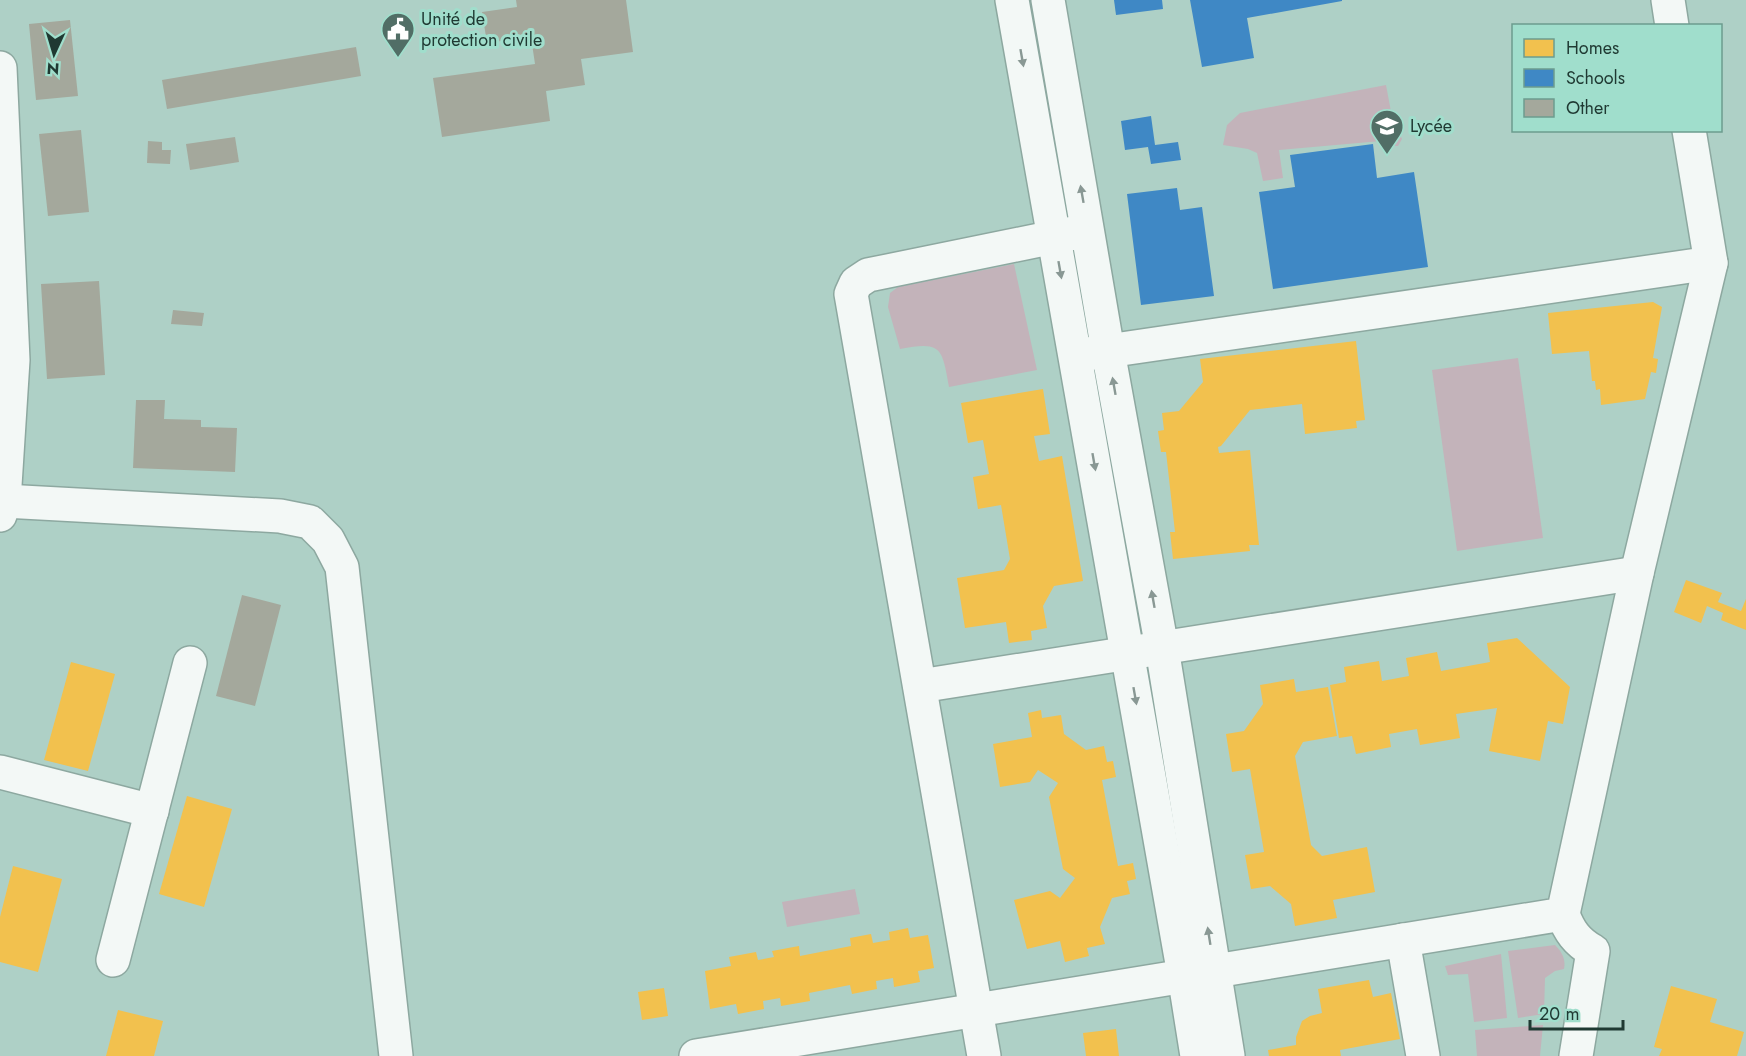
<svg xmlns="http://www.w3.org/2000/svg" width="1746" height="1056" viewBox="0 0 1746 1056" font-family="Jost,sans-serif">
	<rect width="100%" height="100%" fill="#aed0c6"/>
	<g fill="#c3b3ba">
		<polygon points="1386,85 1392,117 1402,139 1398,146 1387,146 1381,141 1279,150 1283,178 1263,181 1257,153 1248,149 1223,145 1227,125 1240,113"/>
		<path d="M1014,264L1037,370L949,387C942,348 942,341 900,349L888,307L890,293L898,287Z"/>
		<polygon points="1518,358 1543,538 1457,551 1432,370"/>
		<polygon points="855,889 860,914 787,927 782,902"/>
		<path d="M1555,945C1562,952 1566,959 1564,969L1555,971L1545,978L1544,1014L1518,1018L1508,951Z"/>
		<polygon points="1501,954 1507,1018 1474,1022 1468,974 1448,975 1445,966"/>
		<polygon points="1543,1025 1540,1056 1477,1056 1475,1030"/>
	</g>
	<g fill="#f2c14e">
		<polygon points="1653,302 1662,307 1653,358 1658,359 1656,373 1651,372 1645,399 1601,405 1600,389 1596,390 1595,381 1592,381 1589,351 1552,354 1548,313"/>
		<polygon points="1356,341 1365,420 1356,421 1357,428 1305,434 1302,404 1250,410 1221,446 1218,447 1219,453 1250,450 1259,545 1249,545 1250,551 1173,559 1170,532 1175,532 1166,452 1161,452 1158,431 1164,430 1162,413 1179,411 1203,382 1200,359"/>
		<polygon points="1043,389 1050,434 1034,436 1039,461 1062,456 1083,581 1054,586 1043,606 1047,628 1031,631 1032,640 1009,643 1006,622 965,628 957,578 1004,570 1010,559 1001,505 978,509 973,477 989,474 983,440 968,443 961,403"/>
		<polygon points="1686,580 1722,593 1718,602 1741,611 1746,599 1746,630 1721,620 1723,613 1707,606 1701,623 1674,612"/>
		<polygon points="1517,638 1570,687 1563,724 1548,721 1540,761 1489,751 1497,708 1456,714 1460,738 1420,745 1417,729 1389,734 1391,747 1356,754 1352,736 1339,738 1330,685 1346,682 1344,667 1379,661 1382,681 1409,676 1406,658 1437,652 1441,671 1490,662 1487,643"/>
		<polygon points="71,662 115,674 88,771 44,760"/>
		<polygon points="1294,679 1296,692 1328,687 1337,736 1303,742 1295,756 1311,845 1322,856 1367,847 1375,892 1333,900 1337,918 1295,926 1291,904 1270,886 1251,889 1245,855 1264,852 1250,769 1232,772 1226,734 1244,731 1263,704 1260,685"/>
		<polygon points="1041,710 1042,718 1061,715 1064,734 1086,750 1104,746 1107,762 1113,761 1116,777 1102,780 1118,866 1133,863 1136,879 1127,881 1130,894 1112,898 1100,927 1105,944 1087,948 1089,956 1065,962 1060,941 1027,949 1014,900 1050,891 1060,898 1075,878 1063,869 1049,797 1058,783 1038,770 1030,782 1000,787 993,744 1032,737 1028,713"/>
		<polygon points="187,796 232,809 204,907 159,894"/>
		<polygon points="13,866 62,879 38,972 0,962 0,917"/>
		<polygon points="908,928 910,938 928,935 934,968 918,971 920,982 894,987 893,978 876,981 877,989 852,994 850,985 809,993 810,1001 781,1006 780,998 763,1001 764,1009 738,1014 736,1004 710,1009 705,971 731,966 729,957 756,952 758,960 774,957 772,951 799,946 800,956 851,946 850,938 871,934 873,943 890,940 889,932"/>
		<polygon points="1369,980 1373,997 1391,993 1400,1039 1340,1050 1341,1056 1269,1056 1268,1050 1296,1045 1296,1037 1302,1021 1310,1016 1322,1013 1318,989"/>
		<polygon points="1671,986 1717,999 1710,1022 1744,1032 1737,1056 1659,1056 1662,1049 1654,1047"/>
		<polygon points="664,988 668,1016 642,1020 638,992"/>
		<polygon points="118,1010 163,1021 154,1056 106,1056"/>
		<polygon points="1116,1029 1119,1056 1086,1056 1083,1033"/>
	</g>
	<g fill="#3f88c5">
		<polygon points="1114,0 1162,0 1163,9 1116,15"/>
		<polygon points="1190,0 1342,0 1342,1 1247,18 1254,58 1202,67"/>
		<polygon points="1151,116 1155,145 1178,142 1181,160 1151,164 1148,147 1125,150 1121,121"/>
		<polygon points="1373,144 1377,178 1414,172 1428,267 1273,289 1259,192 1295,187 1290,155"/>
		<polygon points="1177,188 1180,210 1202,207 1214,296 1141,305 1127,194"/>
	</g>
	<g fill="#a4a89c">
		<polygon points="516,0 626,0 633,52 581,59 585,85 546,91 550,121 442,137 433,78 535,64 531,37 487,43 482,12 517,7"/>
		<polygon points="70,20 78,96 36,100 29,24"/>
		<polygon points="356,47 361,76 167,109 162,80"/>
		<polygon points="81,130 89,212 48,216 39,134"/>
		<polygon points="235,137 239,162 190,170 186,144"/>
		<polygon points="148,141 162,142 162,150 171,150 170,164 147,163"/>
		<polygon points="99,281 105,375 47,379 41,284"/>
		<polygon points="173,310 204,313 202,326 171,324"/>
		<polygon points="136,400 165,400 164,419 201,420 201,427 237,428 235,472 133,468"/>
		<polygon points="242,595 281,605 255,706 216,696"/>
	</g>
	<g fill="none" stroke-linecap="round" stroke-linejoin="round">
		<defs>
			<g id="minor">
				<polyline points="1012,0 1184,975 1197,1056"/>
				<polyline points="1048,0 1108,351 1162,648 1228,1056"/>
				<polyline points="1668,0 1672,26"/>
				<polyline points="0,68 13,360 4,501 0,515"/>
				<polyline points="1087,354 1711,263"/>
				<polyline points="4,501 280,516 310,522 328,540 342,567 396,1056"/>
				<polyline points="920,686 1637,573"/>
				<polyline points="0,772 152,811"/>
				<path d="M1563,914C1569,931 1577,942 1593,951L1576,1056"/>
				<polyline points="1403,940 1423,1056"/>
				<polyline points="113,960 190,663"/>
				<polyline points="696,1056 1563,914 1637,573 1711,263 1689,130"/>
				<polyline points="984,1056 851,294 856,283 868,275 1074,233"/>
			</g>
		</defs>
		<use href="#minor" stroke="#8da8a0" stroke-width="36"/>
		<use href="#minor" stroke="#f3f8f6" stroke-width="33"/>
	</g>
	<defs><path id="oneway-solid" d="M-6-.8H1V-3.2L6.5 0L1 3.2V.8H-6Z" transform="scale(1.5)"/></defs>
	<g fill="#899894">
		<use href="#oneway-solid" transform="translate(1022 58) rotate(80)"/>
		<use href="#oneway-solid" transform="translate(1082 194) rotate(-100)"/>
		<use href="#oneway-solid" transform="translate(1060 270) rotate(80)"/>
		<use href="#oneway-solid" transform="translate(1114 386) rotate(-100)"/>
		<use href="#oneway-solid" transform="translate(1094 462) rotate(80)"/>
		<use href="#oneway-solid" transform="translate(1153 599) rotate(-100)"/>
		<use href="#oneway-solid" transform="translate(1135 696) rotate(80)"/>
		<use href="#oneway-solid" transform="translate(1209 936) rotate(-99)"/>
	</g>
	<defs>
		<symbol id="civic-pin" viewBox="-11 -11 22 30"><path d="M0 17L-7.5 6A9.5 9.5 0 1 1 7.5 6Z" fill="#516e66" stroke="#a0decc"/><path d="M-.6-6.5H3V-4.5H.6V-3L4-1V1h2V6H-6V1h2V-1L-.6-3ZM-1.2 2.5V6h2.4V2.5Z" fill="#fff"/></symbol>
		<symbol id="school-pin" viewBox="-11 -11 22 30"><path d="M0 17L-7.5 6A9.5 9.5 0 1 1 7.5 6Z" fill="#516e66" stroke="#a0decc"/><path d="M0-5L7-2L0 1L-7-2ZM-4 1L0 2.5L4 1V4Q0 6-4 4Z" fill="#fff"/></symbol>
	</defs>
	<g fill-rule="evenodd">
		<use href="#civic-pin" x="379" y="10" width="38" height="52"/>
		<use href="#school-pin" x="1368" y="107" width="38" height="52"/>
	</g>
	<g text-anchor="middle" dominant-baseline="central" stroke-width="6" stroke-linejoin="round" paint-order="stroke">
		<g font-size="18" fill="#1f3932" stroke="#a0decc" text-anchor="start">
			<text x="421" y="19">Unité de<tspan x="421" dy="21">protection civile</tspan></text>
			<text x="1410" y="126">Lycée</text>
		</g>
	</g>
	<rect x="1512" y="24" width="210" height="108" fill="#a0decc" stroke="#6c9c8e" stroke-width="1.5"/>
	<rect x="1524" y="39" width="30" height="18" fill="#f2c14e" stroke="#6c9c8e" stroke-width="1.5"/>
	<text x="1566" y="54" font-size="18" fill="#1f3932">Homes</text>
	<rect x="1524" y="69" width="30" height="18" fill="#3f88c5" stroke="#6c9c8e" stroke-width="1.5"/>
	<text x="1566" y="84" font-size="18" fill="#1f3932">Schools</text>
	<rect x="1524" y="99" width="30" height="18" fill="#a4a89c" stroke="#6c9c8e" stroke-width="1.5"/>
	<text x="1566" y="114" font-size="18" fill="#1f3932">Other</text>
	<g transform="translate(54 54) rotate(184)" stroke="#a0decc" stroke-width="4.5" paint-order="stroke">
	<path d="M0-4.5L10 22L0 15L-10 22Z" fill="#1f3932"/>
	<text y="-9" font-size="16" font-weight="bold" text-anchor="middle" fill="#1f3932">N</text>
	</g>
	<path d="M1530 1020v9h93v-9" fill="none" stroke="#1f3932" stroke-width="3"/>
	<text x="1539" y="1020" font-size="18" fill="#1f3932" stroke="#a0decc" stroke-width="4.5" paint-order="stroke">20 m</text>
</svg>
